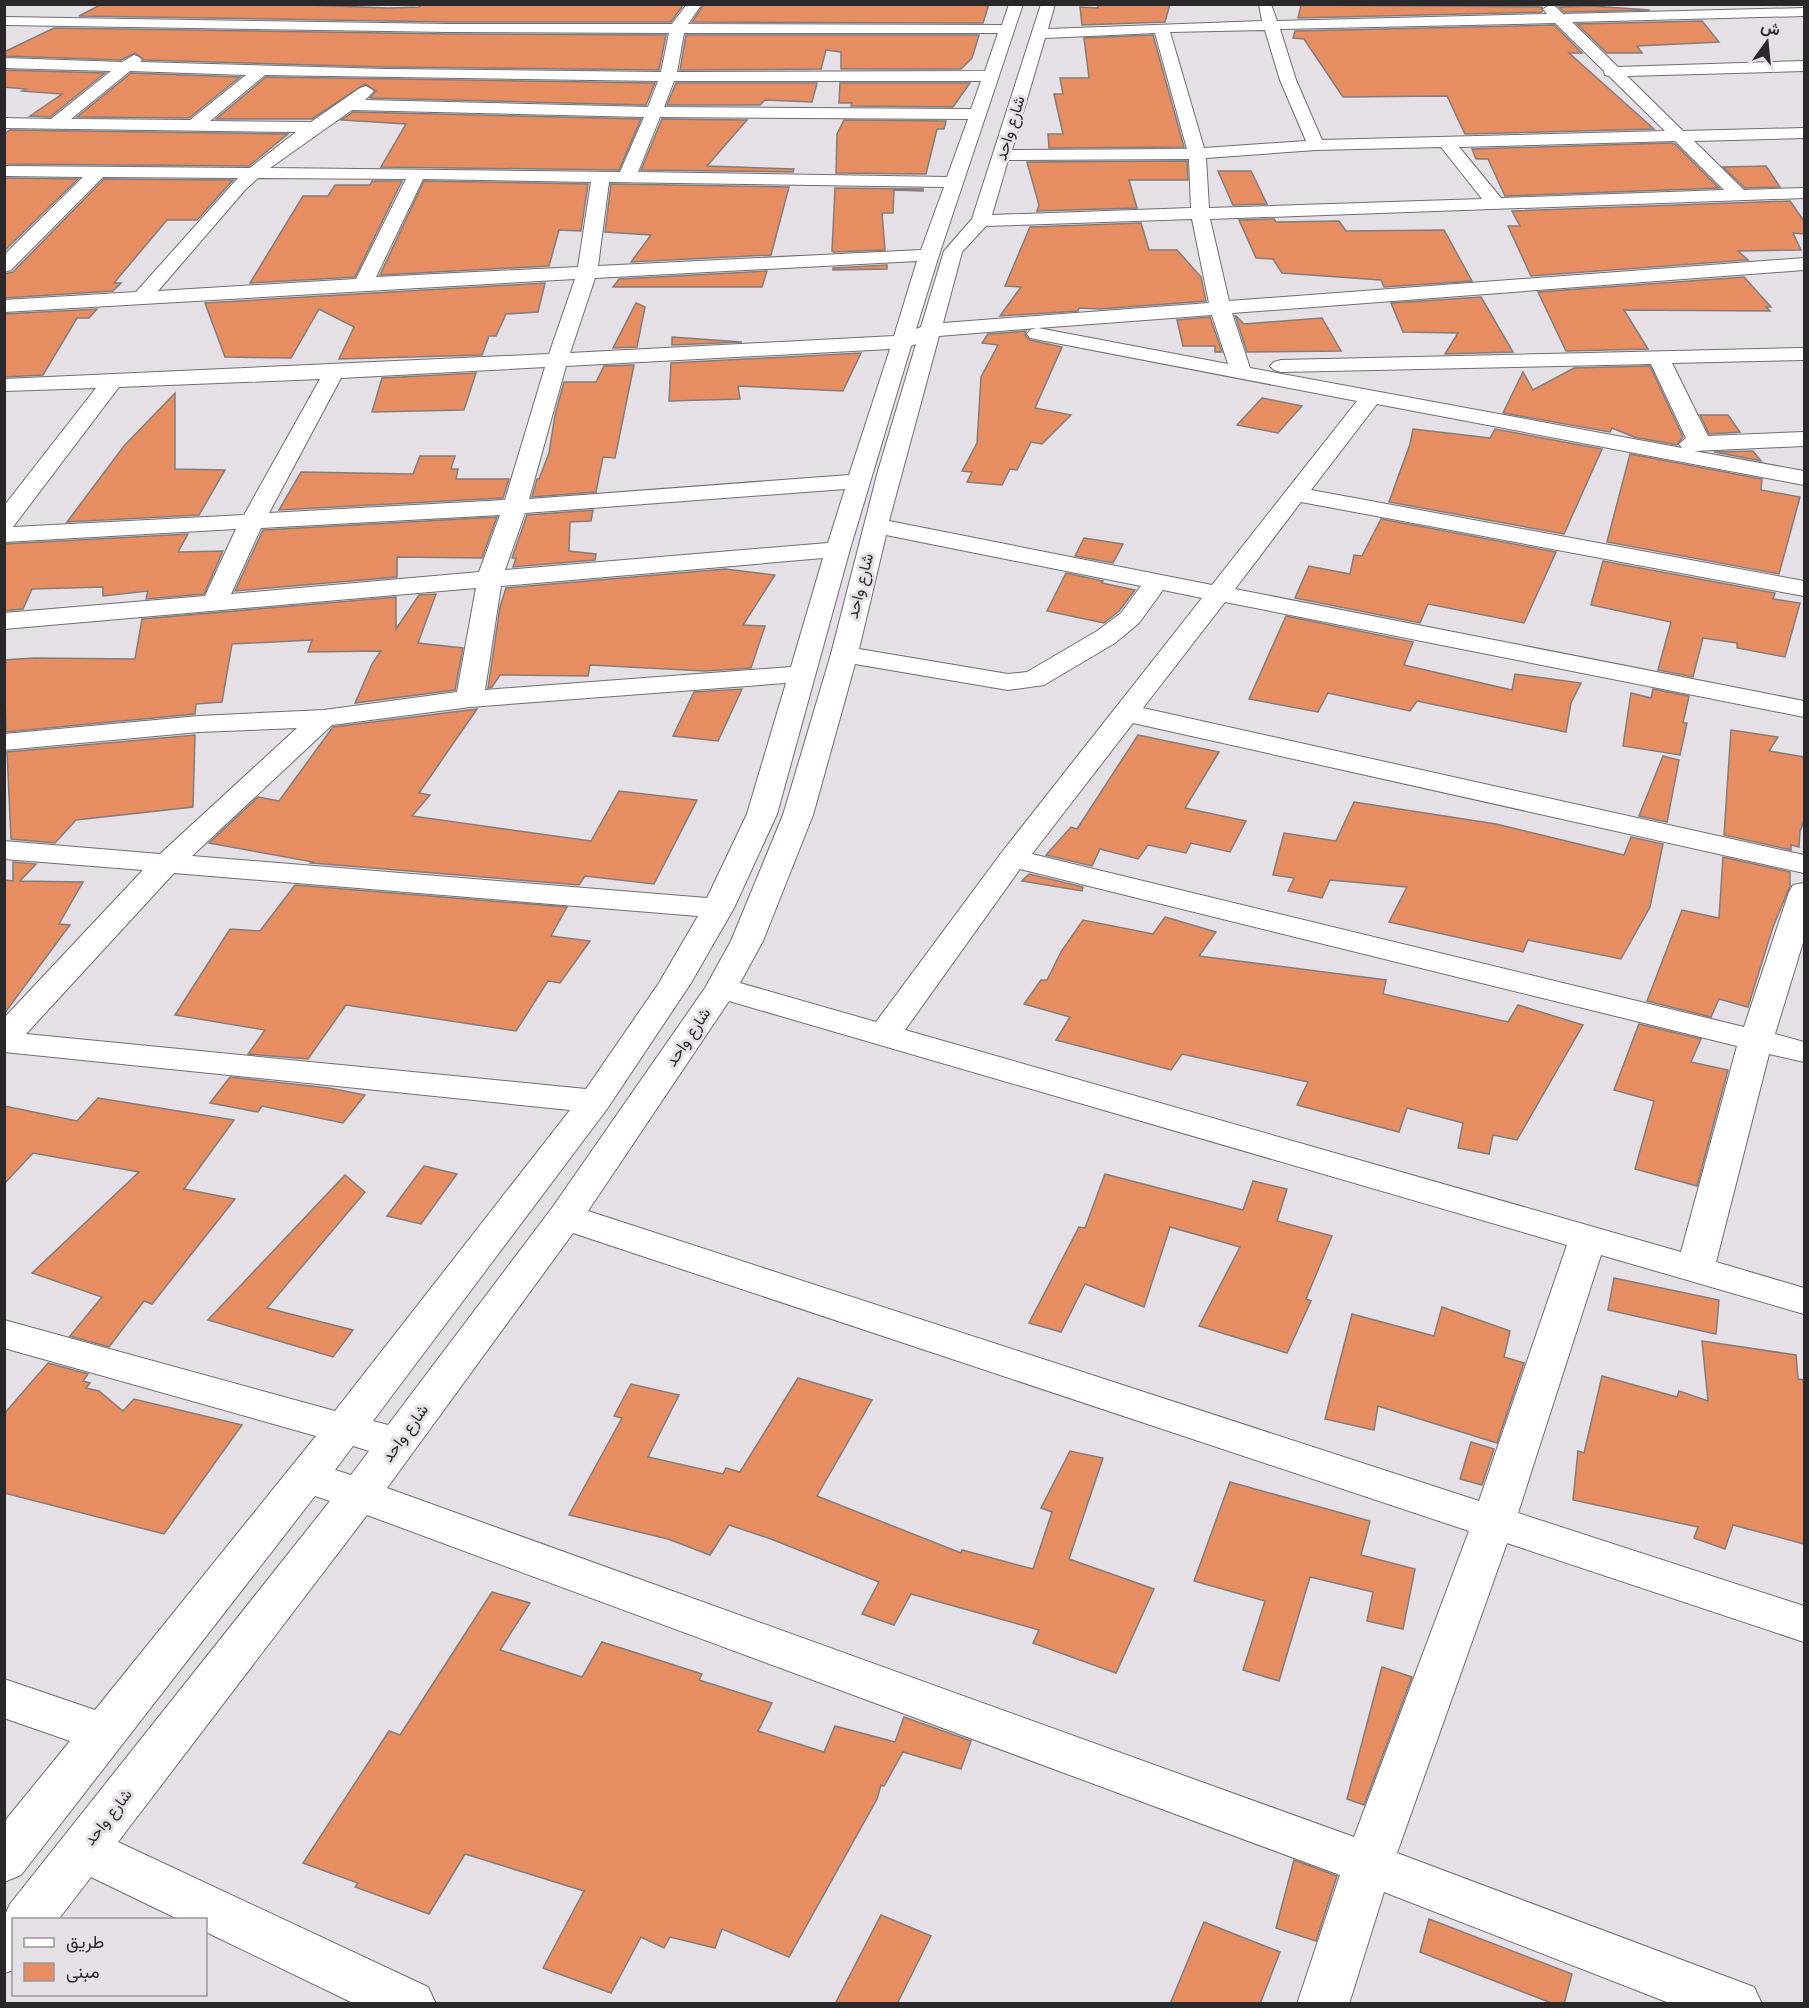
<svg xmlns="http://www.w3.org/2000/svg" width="1809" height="2008" viewBox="0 0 1809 2008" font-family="Poppins,Vazirmatn,sans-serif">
	<rect width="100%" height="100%" fill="#e5dfe6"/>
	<g fill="#e68e61" stroke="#847c79" stroke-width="1.5">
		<polygon points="102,4 281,4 388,8 419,7 423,4 684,4 671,22 449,22 79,16"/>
		<polygon points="704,4 989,4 983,23 692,22"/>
		<polygon points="1098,4 1170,4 1165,22 1082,25 1080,7 1098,8"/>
		<polygon points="1301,5 1542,7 1542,12 1298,18"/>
		<polygon points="1592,6 1650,10 1564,12 1559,7"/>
		<polygon points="1702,21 1719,42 1637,46 1642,53 1607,53 1577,24"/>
		<polygon points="1554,25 1582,53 1569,53 1654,129 1465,134 1447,96 1343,97 1304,39 1293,38 1295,31"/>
		<polygon points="54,28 449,34 666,35 659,70 385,67 144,60 135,53 121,60 4,56 4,52"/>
		<polygon points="686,35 979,35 972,58 961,69 841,69 841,52 826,50 821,69 680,70"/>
		<polygon points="1153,35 1184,147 1049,148 1048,134 1063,134 1054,94 1063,94 1060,78 1089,78 1084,38"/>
		<polygon points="4,70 105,73 50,117 30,116 62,94 22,91 26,89 4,87"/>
		<polygon points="131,73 240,77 189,118 77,117"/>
		<polygon points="266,77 655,83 646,105 370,98 376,91 365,84 312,119 216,119"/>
		<polygon points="676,83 817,83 812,102 765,100 760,105 667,105"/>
		<polygon points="840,83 970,83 953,107 851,106 852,103 839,103"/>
		<polygon points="353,112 641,119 619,170 381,167 406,124 341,120"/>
		<polygon points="662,119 747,120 707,166 794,169 793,172 641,170"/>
		<polygon points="844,120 946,121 944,129 937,129 926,174 836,173 837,134"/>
		<polygon points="10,130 288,134 249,166 4,164 4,134"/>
		<polygon points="1670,143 1675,144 1719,188 1505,196 1488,159 1476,159 1472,149"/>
		<polygon points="1187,161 1188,180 1129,180 1137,208 1037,211 1039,205 1027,162"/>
		<polygon points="1766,166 1780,187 1745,188 1723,167"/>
		<polygon points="1218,171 1251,171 1267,204 1233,205"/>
		<polygon points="4,178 78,179 4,251"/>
		<polygon points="104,179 233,180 197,220 167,220 114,283 121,283 113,291 4,298 4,274 13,272"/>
		<polygon points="372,181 402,181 355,277 250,283 303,196 328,196 335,185 370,185"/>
		<polygon points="424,181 588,184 581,231 559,230 549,266 380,275"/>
		<polygon points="611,184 789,187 771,255 631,262 651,235 605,232"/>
		<polygon points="835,188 923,189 923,191 894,190 893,213 882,213 885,250 834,252 832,251"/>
		<polygon points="1790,201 1804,221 1804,234 1793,233 1801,250 1738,251 1748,260 1531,276 1508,226 1520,226 1512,211"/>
		<polygon points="1274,219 1276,222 1339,221 1346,231 1444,230 1472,281 1384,287 1381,280 1282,273 1273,259 1256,258 1239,220"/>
		<polygon points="1141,223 1149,250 1177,250 1201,277 1206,301 1100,309 1079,308 1078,311 1000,316 1021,287 1005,286 1030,227"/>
		<polygon points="887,265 887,269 833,270 833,268"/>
		<polygon points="767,271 762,287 613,287 619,279"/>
		<polygon points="1744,277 1771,307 1766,307 1770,311 1624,310 1648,349 1566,351 1538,292"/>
		<polygon points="545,283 538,312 506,314 496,336 489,336 482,355 339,359 354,327 319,309 291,358 225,357 205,303"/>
		<polygon points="1481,297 1513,352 1445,354 1458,333 1403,332 1391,303"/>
		<polygon points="636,303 645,307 637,347 613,348"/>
		<polygon points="97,309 89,318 77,318 43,375 4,377 4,314"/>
		<polygon points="1235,315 1244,324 1322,318 1341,351 1247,352"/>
		<polygon points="1210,317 1222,352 1215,352 1215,346 1183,346 1177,320"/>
		<polygon points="1026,331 1025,335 1030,340 1062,347 1035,408 1071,415 1042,444 1031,442 1017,470 1010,469 1002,485 967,482 972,472 962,471 977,443 981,377 998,345 982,343 988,334"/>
		<polygon points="672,337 742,342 672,345"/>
		<polygon points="861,353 843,391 738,386 740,399 669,401 671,363"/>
		<polygon points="634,365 615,458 603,457 596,492 532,497 537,479 539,479 549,453 555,415 564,382 596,382 604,366"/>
		<polygon points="1650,366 1683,437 1677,445 1634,437 1612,428 1610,432 1503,413 1523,372 1533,390 1574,368"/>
		<polygon points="476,373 464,410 372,412 382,378"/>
		<polygon points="175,393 175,469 225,470 199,515 67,522 124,446"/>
		<polygon points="1262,398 1302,406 1278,433 1237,425"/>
		<polygon points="1700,415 1728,415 1740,432 1709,434"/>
		<polygon points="1413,429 1490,438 1495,429 1602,449 1564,534 1389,502 1410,444"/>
		<polygon points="1753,451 1761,461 1714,452"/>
		<polygon points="1630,454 1762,479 1761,490 1800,497 1779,574 1607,542"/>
		<polygon points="420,456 455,456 451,469 458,469 456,479 509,479 503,498 279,510 301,472 413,474"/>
		<polygon points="593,510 591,521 570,522 569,551 596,554 595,560 513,567 516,558 512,558 527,515"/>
		<polygon points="497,517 482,558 397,557 397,577 235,591 263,530"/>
		<polygon points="1381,519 1556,552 1524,623 1428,604 1420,623 1295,598 1309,566 1350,574 1354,555 1362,556"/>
		<polygon points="188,534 178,552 223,551 204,594 146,599 148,591 103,596 103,587 32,589 23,609 4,611 4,544"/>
		<polygon points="1084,538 1123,544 1113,563 1075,556"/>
		<polygon points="1603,561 1775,593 1773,599 1800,603 1785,657 1737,648 1737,643 1703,638 1693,677 1658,670 1671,622 1591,605"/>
		<polygon points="725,569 775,575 743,625 765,626 751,668 705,671 590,665 588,676 500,675 492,687 488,688 500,607 506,588"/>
		<polygon points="1066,573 1103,581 1102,583 1135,590 1119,611 1104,623 1047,611"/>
		<polygon points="436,594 418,643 463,648 455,690 355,703 372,664 381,651 308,652 312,640 232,644 222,702 196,704 195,714 6,732 4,660 34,658 135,659 142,619 396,597 396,629 419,595"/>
		<polygon points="1286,616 1413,642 1404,665 1512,690 1515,674 1581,683 1571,703 1566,732 1417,701 1410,711 1328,693 1318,712 1249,699"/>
		<polygon points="742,689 718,741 673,736 694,692"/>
		<polygon points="1653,689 1689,696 1683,723 1687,723 1680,755 1623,746 1631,693 1651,698"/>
		<polygon points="477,709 419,793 430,795 412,816 591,841 619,791 697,800 654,884 585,876 579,885 311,863 313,862 209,843 258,797 279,801 333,727"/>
		<polygon points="1731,730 1778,737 1769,751 1804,757 1804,821 1800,831 1799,847 1791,845 1791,850 1724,835"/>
		<polygon points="195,735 193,807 76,820 55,843 11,839 7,752"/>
		<polygon points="1138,735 1219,752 1185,808 1246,821 1230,852 1191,843 1186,853 1148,845 1138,859 1100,849 1092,866 1046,855 1071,827 1077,829"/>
		<polygon points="1663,756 1679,760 1667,822 1639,816"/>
		<polygon points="1354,802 1496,824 1624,855 1631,837 1663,844 1650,907 1621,959 1528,940 1523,952 1389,922 1407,887 1330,880 1322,898 1288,891 1294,878 1273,875 1284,833 1336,841"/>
		<polygon points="1723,857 1790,872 1790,886 1773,927 1748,1007 1719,999 1711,1017 1647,1001 1682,910 1719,918"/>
		<polygon points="13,862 36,864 20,881 83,882 59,924 70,925 4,1014 4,880 13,881"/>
		<polygon points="1029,874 1083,887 1082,891 1022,881"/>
		<polygon points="295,885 567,907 551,936 590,941 560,983 548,981 516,1031 346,1005 308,1059 248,1054 265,1030 175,1015 230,929 260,931"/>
		<polygon points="1165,917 1216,932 1199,956 1386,980 1383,994 1508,1022 1518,1005 1583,1025 1517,1140 1493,1135 1489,1154 1458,1148 1463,1123 1407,1108 1399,1132 1297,1105 1308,1082 1182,1054 1171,1070 1056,1040 1070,1017 1024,1004 1041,980 1047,980 1061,952 1083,920 1153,934"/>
		<polygon points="1639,1024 1701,1039 1691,1062 1728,1070 1697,1186 1635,1169 1654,1101 1614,1090"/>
		<polygon points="230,1077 329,1088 365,1095 343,1123 262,1106 258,1112 210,1103"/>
		<polygon points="98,1098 234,1120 184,1189 235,1199 152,1304 144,1301 109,1347 70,1336 102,1297 32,1273 139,1172 33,1153 4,1184 4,1106 77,1121"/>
		<polygon points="424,1166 457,1174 421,1224 387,1216"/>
		<polygon points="1105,1174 1243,1210 1253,1181 1287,1189 1277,1221 1332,1236 1306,1299 1311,1301 1287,1353 1199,1326 1240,1247 1170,1227 1144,1307 1085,1284 1061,1332 1029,1323 1079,1227 1085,1228"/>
		<polygon points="345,1175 365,1192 267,1308 353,1330 333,1357 208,1320"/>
		<polygon points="1614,1278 1719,1300 1716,1334 1608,1310"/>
		<polygon points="1442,1307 1510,1331 1504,1357 1524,1363 1497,1443 1378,1406 1374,1430 1325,1419 1352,1314 1434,1336"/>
		<polygon points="1702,1341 1796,1355 1798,1379 1804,1380 1804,1544 1733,1525 1725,1549 1694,1538 1698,1527 1573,1500 1578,1451 1584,1453 1602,1376 1677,1397 1679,1391 1708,1401"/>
		<polygon points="48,1363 88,1374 83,1381 90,1383 86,1388 99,1391 123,1411 134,1399 242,1425 164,1534 4,1493 4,1414"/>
		<polygon points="798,1378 872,1400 817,1496 961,1553 962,1550 1033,1569 1052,1512 1041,1508 1070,1451 1103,1458 1069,1559 1154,1589 1116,1673 1033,1643 1039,1630 911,1594 894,1625 862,1614 879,1582 771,1539 729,1525 710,1555 668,1539 569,1515 622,1418 614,1416 631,1384 679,1395 648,1457 723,1474 726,1468 740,1472"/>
		<polygon points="1471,1442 1494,1449 1482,1485 1460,1479"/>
		<polygon points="1230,1482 1370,1521 1361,1555 1415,1569 1403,1629 1367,1621 1373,1592 1310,1577 1279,1681 1243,1670 1265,1601 1194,1581"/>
		<polygon points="492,1592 530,1603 500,1650 582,1677 602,1642 702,1674 699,1680 772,1703 758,1731 824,1752 835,1726 895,1742 904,1717 971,1741 961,1769 903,1752 884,1786 881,1785 877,1799 789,1957 722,1929 715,1948 670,1937 664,1948 641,1937 611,1993 543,1968 584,1891 465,1854 429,1914 355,1887 358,1883 303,1863 389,1731 400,1735"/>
		<polygon points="1382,1667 1412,1677 1364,1805 1347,1799"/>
		<polygon points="1294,1860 1337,1876 1316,1941 1276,1928"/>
		<polygon points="881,1915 931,1936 897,2004 835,2004"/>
		<polygon points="1429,1919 1572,1974 1564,2004 1554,2004 1420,1952"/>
		<polygon points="1204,1922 1280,1952 1260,2004 1170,2004"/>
	</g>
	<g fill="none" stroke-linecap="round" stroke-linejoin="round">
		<defs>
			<path id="minor" d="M687,4H702L688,24L1002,25L1009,4H1023L939,255L916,329L921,327L944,251L972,219L1041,4H1055L1048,29L1262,21L1259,4H1271L1277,21L1547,14L1543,9L1550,5L1555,6L1563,14L1804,8V16L1572,22L1618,67L1804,61V71L1627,76L1683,131L1804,128V138L1694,141L1744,190L1804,188V198L1210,219L1229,301L1804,258V270L1232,313L1250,368L1682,448L1679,444L1686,438L1651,364L1281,372L1274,370L1270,366L1274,362L1281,360L1804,348V360L1672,363L1708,436L1804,432V446L1694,451L1804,471V485L1377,404L1311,490L1804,581V596L1301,502L1235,589L1804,701V717L1225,602L1143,708L1804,855V873L1133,723L1032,854L1744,1027L1789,892L1793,885L1804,883V939L1775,1034L1804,1042V1062L1769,1054L1716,1262L1804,1288V1314L1601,1255L1518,1513L1804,1606V1642L1507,1543L1397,1853L1754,1987L1762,2004H1672L1384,1892L1349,2004H1297L1340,1875L367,1515L118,1842L428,1987L436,2004H355L206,1932V1920H180L91,1877L58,1920H14V1970L4,1973V1917L10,1904L330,1501L315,1496L21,1875L4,1882V1822L70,1741L4,1718V1679L95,1710L316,1436L4,1348V1320L335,1411L570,1110L4,1052V1018L143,870L4,859V841L160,854L297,728L199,732L4,750V734L199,716L324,710L457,692L476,588L4,629V613L205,596L236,529L4,542V506L96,388L4,391V379L549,354L575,279L4,312V300L136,292L238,178L103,177L11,270L4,272V255L83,177L4,176V166L250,168L296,132L4,128V118L51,119L111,71L4,68V58L122,62L134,55L139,57L142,60L140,62L385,69L661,72L669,33L449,32L4,25V17L449,24H672ZM1555,23L1604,71L1605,75L1609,76L1665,131L1322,140L1296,80L1280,29ZM1265,30L1280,80L1306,141L1204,148L1170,32ZM684,33H998L985,71L677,72ZM1155,33L1187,149L1012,150L1045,38ZM130,71L246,75L190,120L71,119ZM265,75L658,81L648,107L365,100L374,91L366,86L360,88L311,122L210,121ZM674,81H981L971,109L664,107ZM352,110L644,117L620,172L270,168ZM660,117L968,119L947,177L638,172ZM1675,141L1724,190L1501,198L1459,147ZM1441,147L1482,199L1209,208L1206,158L1316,150ZM1189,159L1191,208L992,215L1008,160ZM258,178L406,179L356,279L158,291L245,190ZM423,179L591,182L578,267L376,277ZM609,182L944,187L921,250L598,266ZM1192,219L1209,303L943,323L962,252L986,226ZM917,261L894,336L570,353L595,278ZM1212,315L1228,364L1038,328ZM1036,328L1030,330L1027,334L1030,338L1357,401L1212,585L889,521L939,336ZM916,344L878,471L831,654L783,815L731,941L705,988L552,1208L388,1425L373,1421L607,1109L691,983L734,908L777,814L850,549L911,346ZM890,349L849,475L529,499L566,366ZM545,367L505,500L269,513L341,378ZM320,379L244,515L13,527L119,387ZM845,489L828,543L505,570L525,513ZM500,515L479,572L231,594L261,528ZM886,535L1141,586L1121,613L1097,631L1027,672L1008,674L859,649ZM823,558L791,667L485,690L501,586ZM1163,590L1202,598L1002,852L876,1022L740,983L763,941L813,815L855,664L1008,690L1044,685L1115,643L1139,623ZM786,683L747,814L707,898L192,856L332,725L470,707ZM1020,869L1737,1046L1681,1252L905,1030ZM174,873L698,916L659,983L586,1089L26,1034ZM729,1001L1567,1245L1479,1501L588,1211ZM573,1233L1469,1531L1354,1837L387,1488ZM353,1446L369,1451L351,1475L335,1470Z"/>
		</defs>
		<use href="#minor" stroke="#716c71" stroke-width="2"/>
		<use href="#minor" fill="#fff" fill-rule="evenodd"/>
	</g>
	<g text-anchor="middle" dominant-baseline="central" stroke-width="6" stroke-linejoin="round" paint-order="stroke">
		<g font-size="16" fill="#2a282b" stroke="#e5dfe6">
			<text transform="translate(1010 128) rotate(-73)">شارع واحد</text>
			<text transform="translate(860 586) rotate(-76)">شارع واحد</text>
			<text transform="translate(688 1037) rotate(-56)">شارع واحد</text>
			<text transform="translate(405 1433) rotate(-54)">شارع واحد</text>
			<text transform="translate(108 1817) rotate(-52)">شارع واحد</text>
		</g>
	</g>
	<rect width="1809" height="2008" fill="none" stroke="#2a282b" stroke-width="12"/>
	<rect x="12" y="1918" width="195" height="78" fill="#e5dfe6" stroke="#9a969b" stroke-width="1.5"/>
	<rect x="24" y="1938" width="30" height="9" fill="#ffffff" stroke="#9a969b" stroke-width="1.5"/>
	<text x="66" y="1948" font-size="18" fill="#2a282b">طريق</text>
	<rect x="24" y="1963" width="30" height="18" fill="#e68e61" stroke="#9a969b" stroke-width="1.5"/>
	<text x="66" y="1978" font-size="18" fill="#2a282b">مبنى</text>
	<g transform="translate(1767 42) rotate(15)" stroke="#e5dfe6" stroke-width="4.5" paint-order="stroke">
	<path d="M0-4.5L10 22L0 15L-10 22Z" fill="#2a282b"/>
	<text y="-9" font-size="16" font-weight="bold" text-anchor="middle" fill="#2a282b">ش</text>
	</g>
</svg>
